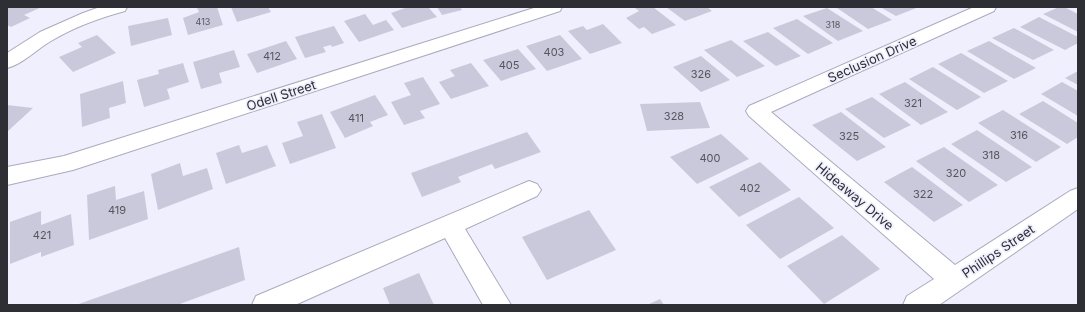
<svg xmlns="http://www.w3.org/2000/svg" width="1085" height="312" viewBox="0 0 1085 312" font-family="Inter,sans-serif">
	<rect width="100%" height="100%" fill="#f0effe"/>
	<g fill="#cac9db">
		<polygon points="7,7 42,7 24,15 30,18 11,27 7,25"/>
		<polygon points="201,7 217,7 223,25 188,35 183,18 199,12 197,8"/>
		<polygon points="231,7 268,7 271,12 237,22"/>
		<polygon points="408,7 428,7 437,17 402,28 391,13"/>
		<polygon points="437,7 460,7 462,10 442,15"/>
		<polygon points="639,7 653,7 676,25 652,34 644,27 639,29 626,18 639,11 635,8"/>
		<polygon points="666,7 707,7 712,11 685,21"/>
		<polygon points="841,7 871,7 892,20 868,29 837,8"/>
		<polygon points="880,7 919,7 896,16"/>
		<polygon points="1059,7 1064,7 1078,14 1078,32 1043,14"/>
		<polygon points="827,8 863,31 838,41 803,16"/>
		<polygon points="365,14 373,25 386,20 394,30 359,42 344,21"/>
		<polygon points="1039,17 1078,37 1078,43 1065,50 1020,27"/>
		<polygon points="168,18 172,35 131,46 128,26"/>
		<polygon points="797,19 833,43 808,54 773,28"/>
		<polygon points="603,24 622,43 590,54 568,31 583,26 587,30"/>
		<polygon points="334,26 344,43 332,47 331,45 323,47 326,52 305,58 295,37"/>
		<polygon points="1014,28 1054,50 1033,60 992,38"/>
		<polygon points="768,32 801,56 776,66 743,41"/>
		<polygon points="97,35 116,53 73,72 59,57 82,47 78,43"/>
		<polygon points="560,35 582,59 547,71 526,46"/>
		<polygon points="731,40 765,66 737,77 704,50"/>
		<polygon points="286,41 297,59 257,73 247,54"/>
		<polygon points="989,41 1036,68 1014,79 967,51"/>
		<polygon points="518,49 536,69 501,81 483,60"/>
		<polygon points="234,50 240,67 219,73 222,83 201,89 193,62"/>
		<polygon points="961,53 1008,81 984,93 938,64"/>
		<polygon points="701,56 730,80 701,92 673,67"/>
		<polygon points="183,63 189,82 167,89 170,99 144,107 137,80 159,74 158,70"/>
		<polygon points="471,63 489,86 451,99 439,82 455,76 450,70"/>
		<polygon points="933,67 981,97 957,110 909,79"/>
		<polygon points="1078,71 1078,85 1065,78"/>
		<polygon points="423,77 440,104 420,111 425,118 404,125 391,102 411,95 404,83"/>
		<polygon points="123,81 126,103 109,108 110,118 82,127 80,94"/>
		<polygon points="905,82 948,112 921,125 879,94"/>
		<polygon points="1062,82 1078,91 1078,116 1041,94"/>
		<polygon points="375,95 388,115 370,122 373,126 345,138 330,112"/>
		<polygon points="872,97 911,125 884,138 845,109"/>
		<polygon points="1043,101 1078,123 1078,137 1067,144 1019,114"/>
		<polygon points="700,102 710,128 647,131 640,104"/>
		<polygon points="7,105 33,108 7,132"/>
		<polygon points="1003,110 1061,147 1036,162 978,123"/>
		<polygon points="841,112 886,147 857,161 812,125"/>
		<polygon points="322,114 336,148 290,164 282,143 303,136 297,122"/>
		<polygon points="977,130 1032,167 1006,182 951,144"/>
		<polygon points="527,132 541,152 495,169 492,164 458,177 461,182 422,197 411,173"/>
		<polygon points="721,134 749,159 697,184 670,157"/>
		<polygon points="239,145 242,153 267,145 276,166 226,184 216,153"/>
		<polygon points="944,147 998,185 969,202 916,161"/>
		<polygon points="760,162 791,190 739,217 709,187"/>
		<polygon points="180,163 183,176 207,168 213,189 158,210 151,174"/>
		<polygon points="912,167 963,205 934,222 884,182"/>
		<polygon points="115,186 116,200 144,191 148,219 89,240 87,195"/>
		<polygon points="799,197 834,228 780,259 746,225"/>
		<polygon points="589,210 616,250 547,280 522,237"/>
		<polygon points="41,211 41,225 71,214 74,245 41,257 41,252 10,264 10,222"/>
		<polygon points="842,235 880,269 824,304 787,266"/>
		<polygon points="239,247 245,280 177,305 76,305"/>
		<polygon points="419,273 434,305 390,305 383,288"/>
		<polygon points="660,299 664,305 647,305"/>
	</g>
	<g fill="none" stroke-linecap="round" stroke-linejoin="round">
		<defs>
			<g id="minor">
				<path d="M127,7L125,11C99,18 74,27 51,41C37,49 23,64 7,68V53L40,32L83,13L100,7Z"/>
				<polygon points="537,7 562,7 560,11 73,170 7,185 7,167 64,156"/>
				<polygon points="974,7 996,7 994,11 771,112 955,265 1070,191 1078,188 1078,209 939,305 903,305 907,296 934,279 749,116 746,111 749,106"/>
				<polygon points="529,181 537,184 541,190 537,196 465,229 511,305 483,305 445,238 295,305 252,305 256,296"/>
			</g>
		</defs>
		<use href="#minor" stroke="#abaabc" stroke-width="2"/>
		<use href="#minor" fill="#fff" fill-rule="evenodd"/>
	</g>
	<g text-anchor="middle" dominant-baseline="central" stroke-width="3.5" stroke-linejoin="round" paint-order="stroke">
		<g font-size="9" fill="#55555e">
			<text x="203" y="21">413</text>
			<text x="833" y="24">318</text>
		</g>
		<g font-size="11" fill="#55555e">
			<text x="554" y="52">403</text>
			<text x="272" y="56">412</text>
			<text x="509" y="65">405</text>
			<text x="701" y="74">326</text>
			<text x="913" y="103">321</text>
			<text x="674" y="116">328</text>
			<text x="356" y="118">411</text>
			<text x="1019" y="135">316</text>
			<text x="849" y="136">325</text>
			<text x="991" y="155">318</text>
			<text x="710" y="158">400</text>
			<text x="956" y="173">320</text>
			<text x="750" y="188">402</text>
			<text x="923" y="194">322</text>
			<text x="117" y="210">419</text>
			<text x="42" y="235">421</text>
		</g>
		<g font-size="13" fill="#2e2e35" stroke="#f0effe">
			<text transform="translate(872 59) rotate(-24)">Seclusion Drive</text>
			<text transform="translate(281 95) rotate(-18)">Odell Street</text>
			<text transform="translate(855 196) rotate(40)">Hideaway Drive</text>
			<text transform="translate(998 251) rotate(-34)">Phillips Street</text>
		</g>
	</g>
	<rect width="1085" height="312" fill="none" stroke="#2e2e35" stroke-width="16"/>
</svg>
